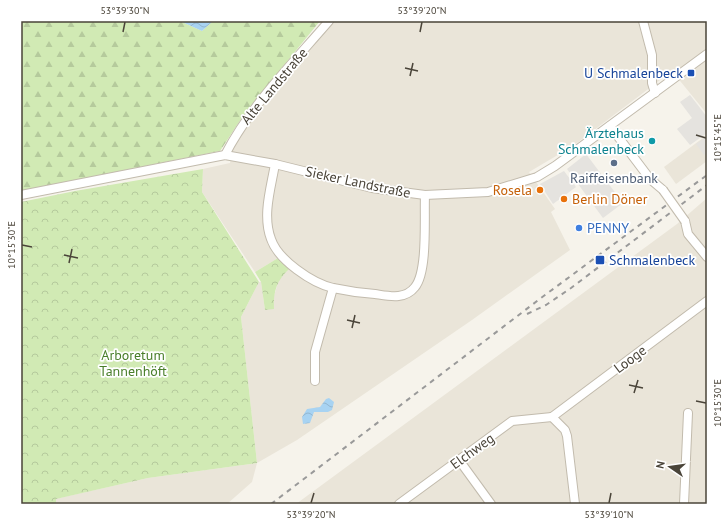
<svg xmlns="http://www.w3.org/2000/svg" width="728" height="525" viewBox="0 0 728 525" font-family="'PT Sans',sans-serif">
	<defs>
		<pattern id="forest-firs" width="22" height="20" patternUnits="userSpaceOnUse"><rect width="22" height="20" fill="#d1eab4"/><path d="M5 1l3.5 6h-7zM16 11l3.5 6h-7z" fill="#b5ca9c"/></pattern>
		<pattern id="park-crowns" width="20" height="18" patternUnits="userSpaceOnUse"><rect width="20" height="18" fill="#d1eab4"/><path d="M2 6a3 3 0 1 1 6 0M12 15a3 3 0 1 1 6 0" fill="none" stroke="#b5ca9c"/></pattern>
		<pattern id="water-waves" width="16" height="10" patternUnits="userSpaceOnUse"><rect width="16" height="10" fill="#a8d3f2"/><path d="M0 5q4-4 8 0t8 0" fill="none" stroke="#92b6d0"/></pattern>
	</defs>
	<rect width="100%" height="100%" fill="#f6f3eb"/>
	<g fill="#eae5d9">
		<polygon points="334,21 707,21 707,114 672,71 573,146 529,172 555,209 551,212 570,250 472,320 297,440 257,463 252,482 227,504 56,504 55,499 148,478 257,463 241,317 259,282 261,282 265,310 273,299 284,264 278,258 255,272 202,192 203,169 230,163 232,150 238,135 263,103"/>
		<polygon points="707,135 707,161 676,184 664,167"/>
		<polygon points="707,198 707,504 296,504 677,224"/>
	</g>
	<polygon fill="url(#forest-firs)" points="21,21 180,21 202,31 213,21 320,21 245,113 220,151 21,191"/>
	<g fill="url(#park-crowns)">
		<polygon points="203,169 202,192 259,282 241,317 257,463 148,478 56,499 56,504 21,504 21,202 75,191"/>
		<path d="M278,258L290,268C277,280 273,291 274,309L265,310L261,282L255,272Z"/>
	</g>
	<g fill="#e5e3df">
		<polygon points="690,95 707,117 707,133 690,145 677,129 692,118 680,102"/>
		<polygon points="707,136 707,153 704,155 696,144"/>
		<polygon points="586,154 623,203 603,218 567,169"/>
		<polygon points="564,171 576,187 553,204 540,184"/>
	</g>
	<g fill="url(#water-waves)">
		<polygon points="180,21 213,21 202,31"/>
		<polygon points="329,398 334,402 332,410 328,412 314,412 310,423 303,424 302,417 307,409 320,407 326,399"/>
	</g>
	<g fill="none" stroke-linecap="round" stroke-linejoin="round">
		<defs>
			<g id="minor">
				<polyline points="643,21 652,55 652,83 655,93"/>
				<polyline points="610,126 650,179 663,190"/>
				<path d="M225,155C251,105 292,64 329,21"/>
				<path d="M275,164C271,188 262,215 271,239C278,260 312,283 333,288C347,291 362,293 375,294C389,296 405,300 415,287C428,271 424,217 425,195"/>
				<polyline points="21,195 225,155 275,164 372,188 425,195 488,192 537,177 555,166 707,54"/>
				<polyline points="685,221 688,234 707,257"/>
				<polyline points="315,381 315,352 333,288"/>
				<polyline points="552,417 707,301"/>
				<polyline points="552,417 565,430 567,436 575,504"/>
				<polyline points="459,460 491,504"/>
				<polyline points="399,504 512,421 552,417"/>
				<polyline points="684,504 688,413"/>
			</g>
		</defs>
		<use href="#minor" stroke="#c2bbad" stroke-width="10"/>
		<use href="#minor" stroke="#fff" stroke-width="8"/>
		<g stroke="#999" stroke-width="2" stroke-dasharray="5 5" stroke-linecap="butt">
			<polyline points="527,314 546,305 571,288 707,185"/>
			<polyline points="271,504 541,298 707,175"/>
		</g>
		<defs>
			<polyline id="minor-bridge" points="663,190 685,221"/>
		</defs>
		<use href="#minor-bridge" stroke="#c2bbad" stroke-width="10" stroke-linecap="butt"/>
		<use href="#minor-bridge" stroke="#fff" stroke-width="8"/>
	</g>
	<path fill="none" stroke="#4a4439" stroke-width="1.5" d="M123,32L125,22M420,32L422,22M405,68L418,71M410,76L413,63M696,135L706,138M22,245L32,247M64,255L78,258M69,263L72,249M347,320L360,323M352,328L355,315M629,385L643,388M634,393L638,380M696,401L706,403M311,503L314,493M609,503L611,493"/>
	<g fill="#1a4fb4" stroke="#fff" stroke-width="1.5">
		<rect x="687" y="69" width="8" height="8" rx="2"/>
		<rect x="595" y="255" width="10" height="10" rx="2"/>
	</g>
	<circle fill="#0f9aa8" stroke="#fff" stroke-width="1.5" cx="652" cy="141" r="4"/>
	<circle fill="#5c6f8a" stroke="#fff" stroke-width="1.5" cx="614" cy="163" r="4"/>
	<g fill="#e8710a" stroke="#fff" stroke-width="1.5">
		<circle cx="540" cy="190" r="4"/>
		<circle cx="564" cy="199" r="4"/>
	</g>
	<circle fill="#3f7fe0" stroke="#fff" stroke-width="1.5" cx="579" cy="228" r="4"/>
	<g text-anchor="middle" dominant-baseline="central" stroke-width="3.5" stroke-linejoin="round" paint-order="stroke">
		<g font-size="14" fill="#164399" stroke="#fff" text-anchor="end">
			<text x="683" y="73">U Schmalenbeck</text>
			<text x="609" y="260" text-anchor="start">Schmalenbeck</text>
		</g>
		<g font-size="14" fill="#4a4439" stroke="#fff">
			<text transform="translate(274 86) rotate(-50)">Alte Landstraße</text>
			<text transform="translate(358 182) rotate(12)">Sieker Landstraße</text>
			<text transform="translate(630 359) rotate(-37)">Looge</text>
			<text transform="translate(472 451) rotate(-36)">Elchweg</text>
		</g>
		<g font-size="14" fill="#0d838f" stroke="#fff" text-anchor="end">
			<text x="644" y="133">Ärztehaus<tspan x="644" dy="16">Schmalenbeck</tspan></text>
		</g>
		<g font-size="14" fill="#4e5e75" stroke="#fff">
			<text x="614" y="178">Raiffeisenbank</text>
		</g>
		<g font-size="14" fill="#c56008" stroke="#fff" text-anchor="end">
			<text x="532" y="190">Rosela</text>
			<text x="572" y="199" text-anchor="start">Berlin Döner</text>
		</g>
		<g font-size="14" fill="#366cbe" stroke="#fff" text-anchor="start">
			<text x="587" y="228">PENNY</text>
		</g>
		<g font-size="14" fill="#497e2a" stroke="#fff">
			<text x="133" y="355">Arboretum<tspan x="133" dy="16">Tannenhöft</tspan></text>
		</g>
	</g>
	<rect width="728" height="525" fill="none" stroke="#ffffff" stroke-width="44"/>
	<g transform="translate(670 467) rotate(283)" stroke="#ffffff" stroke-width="3" paint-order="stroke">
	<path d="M0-3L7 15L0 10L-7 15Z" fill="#4a4439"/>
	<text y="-6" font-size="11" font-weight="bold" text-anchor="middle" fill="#4a4439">N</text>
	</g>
	<rect x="22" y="22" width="684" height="481" fill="none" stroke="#4a4439" stroke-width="1.5"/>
	<g font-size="10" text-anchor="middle" fill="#4a4439">
		<text x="125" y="14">53°39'30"N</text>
		<text x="422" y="14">53°39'20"N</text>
		<text transform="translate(717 138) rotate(-90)" y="4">10°15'45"E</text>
		<text transform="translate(11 245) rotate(-90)" y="4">10°15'30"E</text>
		<text transform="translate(717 403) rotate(-90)" y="4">10°15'30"E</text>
		<text x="311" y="518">53°39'20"N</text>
		<text x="609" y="518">53°39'10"N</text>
	</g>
</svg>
